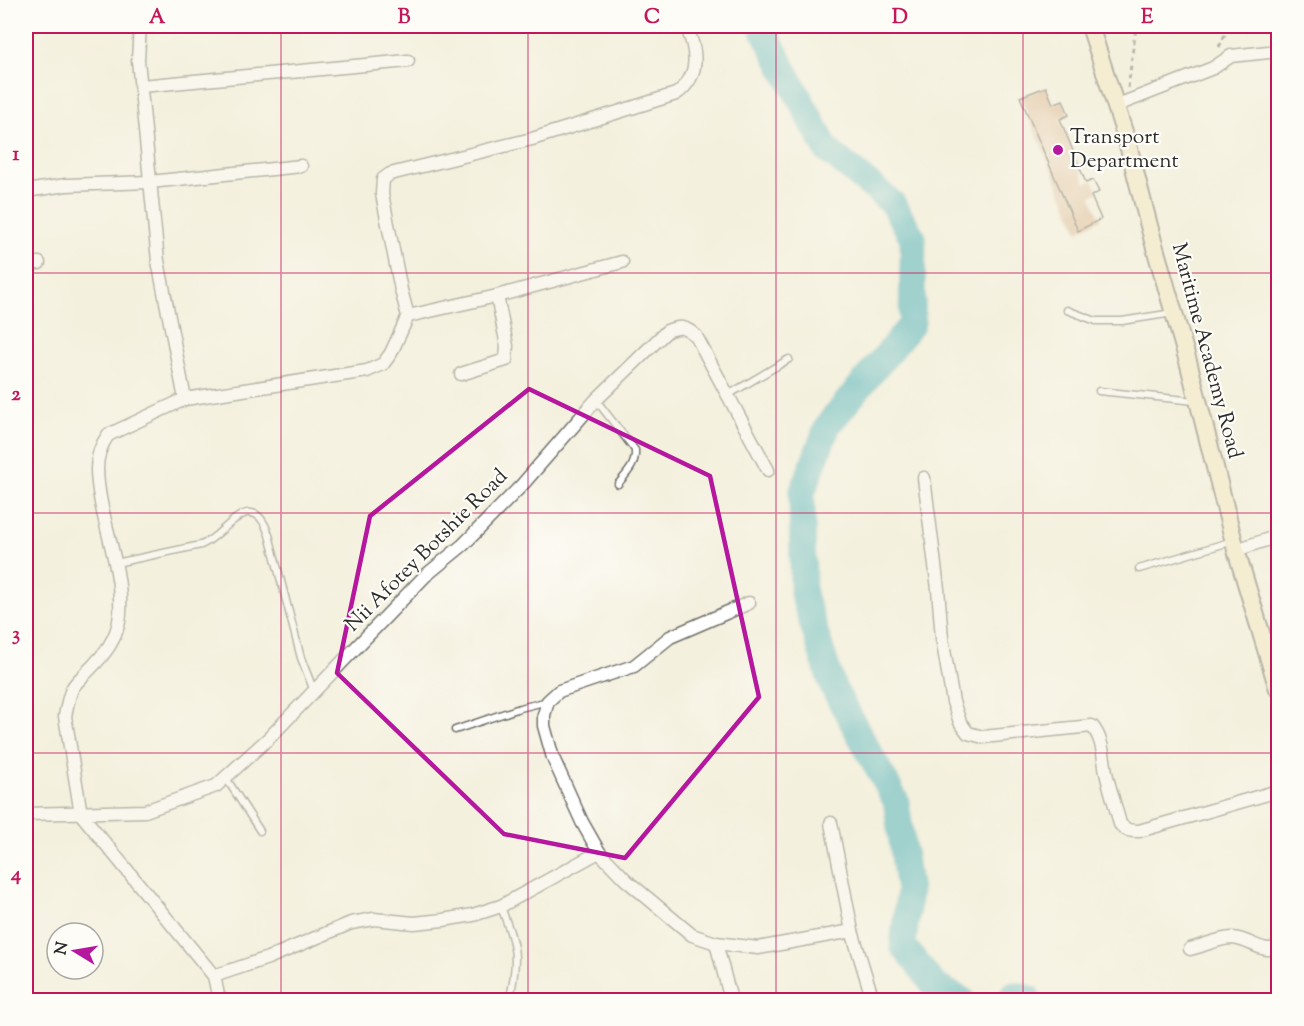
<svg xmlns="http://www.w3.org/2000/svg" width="1304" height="1026" viewBox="0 0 1304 1026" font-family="'Sorts Mill Goudy',serif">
	<rect width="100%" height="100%" fill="#fdfcf7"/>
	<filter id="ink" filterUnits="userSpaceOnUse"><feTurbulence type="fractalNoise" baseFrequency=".0167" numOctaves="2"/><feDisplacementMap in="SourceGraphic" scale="12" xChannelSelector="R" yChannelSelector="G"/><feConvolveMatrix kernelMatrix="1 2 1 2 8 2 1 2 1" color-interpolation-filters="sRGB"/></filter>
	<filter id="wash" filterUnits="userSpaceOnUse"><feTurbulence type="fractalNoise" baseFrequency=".008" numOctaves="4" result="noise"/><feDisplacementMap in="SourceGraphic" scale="24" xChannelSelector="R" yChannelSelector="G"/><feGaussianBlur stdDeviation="1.35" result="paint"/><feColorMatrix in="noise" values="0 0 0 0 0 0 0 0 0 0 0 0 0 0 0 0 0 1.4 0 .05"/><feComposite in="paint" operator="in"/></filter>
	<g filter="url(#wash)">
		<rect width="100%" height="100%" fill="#f4f0de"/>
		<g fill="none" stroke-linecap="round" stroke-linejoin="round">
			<g stroke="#3babb9" stroke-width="27">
				<polyline points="761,26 827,150 892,203 913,238 912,324 828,425 802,493 803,594 833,687 896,801 909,891 903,946 935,986 962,1000"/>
				<polyline points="1009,1000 1014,995 1028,998 1029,1000"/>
			</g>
		</g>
		<g id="blocks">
			<polygon fill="#d29c6e" points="1046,87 1053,104 1063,100 1069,115 1060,119 1086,183 1093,180 1099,192 1091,196 1101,219 1078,231 1020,97"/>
		</g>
	</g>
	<g filter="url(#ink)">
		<use href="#blocks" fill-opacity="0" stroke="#71706a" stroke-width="1.5"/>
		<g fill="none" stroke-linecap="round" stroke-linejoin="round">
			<defs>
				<g id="lane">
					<polyline points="1067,310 1096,321 1122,321 1173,313"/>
					<polyline points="1099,391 1195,401"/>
					<polyline points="728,395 789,359"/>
					<path d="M596,400L635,450C636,465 628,472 618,484"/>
					<path d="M116,563L201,545C224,537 252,483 269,535L301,658L314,691"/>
					<polyline points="1139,569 1233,541"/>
					<polyline points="455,730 520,708 548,701"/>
					<polyline points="226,778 260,831"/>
					<path d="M501,907C516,947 519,955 510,998"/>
				</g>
				<g id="street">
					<polyline points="140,26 138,60 158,261 185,399"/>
					<polyline points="141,86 408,61"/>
					<polyline points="1115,106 1213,68 1231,56 1278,51"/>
					<polyline points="26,191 66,185 150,182 301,166"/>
					<polyline points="26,264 39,263"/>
					<polyline points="408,316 497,296 622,262"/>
					<polyline points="461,374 506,360 507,346 497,296"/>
					<path d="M924,478L938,589L942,638L953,702L960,722L968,733L983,737L1092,726C1104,740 1103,760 1107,777C1111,793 1116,808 1120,824C1126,831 1131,831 1139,831L1278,791"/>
					<polyline points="1236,550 1278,536"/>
					<polyline points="749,603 670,637 634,666 559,691 548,701 544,715 544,726 553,758 582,822 599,852 626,880 692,935 716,943 758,948 852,931"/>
					<path d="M26,814L145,811L216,786L269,738L425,576L463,545L522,485L596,400L667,331C680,326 685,326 696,336L768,470"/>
					<polyline points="831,823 852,931 873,1000"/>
					<polyline points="716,943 731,1000"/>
					<path d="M1190,949C1203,946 1219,938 1232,938C1250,939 1260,953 1278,948"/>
					<polyline points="214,976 268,958 351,923 374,919 414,923 443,920 473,915 501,906 599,852"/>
					<path d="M222,1000L218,995L214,976L81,814L65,716C67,707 68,698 72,689C75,683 82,677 87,672C104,655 118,639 120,614C123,564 98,517 97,469C97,457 101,445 108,435L185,399L367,371L383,364L391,353L408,316L401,290L382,194L383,179L390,174L532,139L676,94C701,76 697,50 686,26"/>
				</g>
				<polyline id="secondary" points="1090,26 1127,141 1153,241 1189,365 1236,550 1278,689"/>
			</defs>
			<use href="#lane" stroke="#71706a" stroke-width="9"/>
			<use href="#street" stroke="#71706a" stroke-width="15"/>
			<use href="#secondary" stroke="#71706a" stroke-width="20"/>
			<g stroke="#71706a" stroke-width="3" stroke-dasharray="4.5 4.5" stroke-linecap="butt">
				<polyline points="1219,47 1229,26"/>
				<polyline points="1128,88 1136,26"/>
			</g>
			<use href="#lane" stroke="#fff" stroke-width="6"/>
			<use href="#street" stroke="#fff" stroke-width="12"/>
			<use href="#secondary" stroke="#f7e8c3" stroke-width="16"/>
		</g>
	</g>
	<path d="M0 0H1304V1026H0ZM529,389L710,476L759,697L625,858L504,834L337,673L370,516Z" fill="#f4f0de" fill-opacity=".55" fill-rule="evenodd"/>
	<path fill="none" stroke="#b5179e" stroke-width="4.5" stroke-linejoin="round" d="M529,389L710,476L759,697L625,858L504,834L337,673L370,516Z"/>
	<path fill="none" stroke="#c2185b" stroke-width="1.5" stroke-opacity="0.55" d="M281,26V1000M528,26V1000M776,26V1000M1023,26V1000M26,273H1278M26,513H1278M26,753H1278"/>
	<circle fill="#b5179e" stroke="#fdfcf7" stroke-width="2" cx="1058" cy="150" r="6"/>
	<g text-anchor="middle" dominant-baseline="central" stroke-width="4.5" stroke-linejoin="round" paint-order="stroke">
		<g font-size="21" fill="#2b2b2b" stroke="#fdfcf7" text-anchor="start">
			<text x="1070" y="138">Transport<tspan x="1070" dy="24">Department</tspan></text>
		</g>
		<g font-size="21" fill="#2b2b2b" stroke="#fdfcf7">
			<text transform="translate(1206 351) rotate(75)">Maritime Academy Road</text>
			<text transform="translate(427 551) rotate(-45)">Nii Afotey Botshie Road</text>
		</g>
	</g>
	<rect width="1304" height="1026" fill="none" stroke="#fdfcf7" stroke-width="66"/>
	<g transform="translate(75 951) rotate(281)"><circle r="28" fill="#fdfcf7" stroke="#a9a8a5" stroke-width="1.5"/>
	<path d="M0-4.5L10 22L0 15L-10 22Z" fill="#b5179e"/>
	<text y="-9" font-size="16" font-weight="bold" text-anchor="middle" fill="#2b2b2b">N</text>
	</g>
	<rect x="33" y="33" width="1238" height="960" fill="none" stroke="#c2185b" stroke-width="2"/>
	<g font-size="20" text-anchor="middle" font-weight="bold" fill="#c2185b">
		<text x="157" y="23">A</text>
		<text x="404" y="23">B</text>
		<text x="652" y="23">C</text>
		<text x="900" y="23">D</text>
		<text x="1147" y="23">E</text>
		<text x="16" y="160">1</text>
		<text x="16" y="400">2</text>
		<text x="16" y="640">3</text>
		<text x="16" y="880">4</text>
	</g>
</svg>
